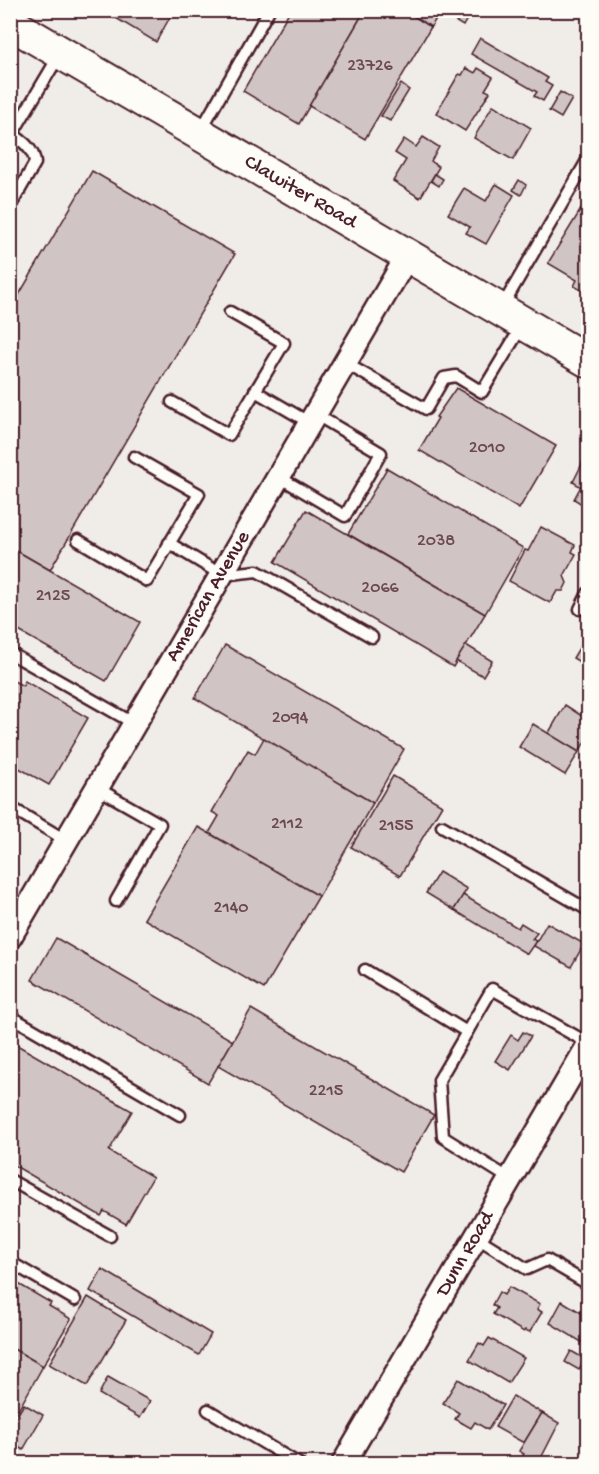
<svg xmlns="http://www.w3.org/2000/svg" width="599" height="1474" viewBox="0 0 599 1474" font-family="'Gochi Hand',sans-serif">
	<rect width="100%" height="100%" fill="#fdfcf7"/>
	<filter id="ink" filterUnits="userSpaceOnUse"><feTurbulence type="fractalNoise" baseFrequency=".0167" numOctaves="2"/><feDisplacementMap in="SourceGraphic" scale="12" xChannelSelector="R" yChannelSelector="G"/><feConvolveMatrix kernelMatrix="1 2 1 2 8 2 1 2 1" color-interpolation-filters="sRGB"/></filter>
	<g filter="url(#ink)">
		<rect fill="#f0ece8" x="11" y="11" width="577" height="1452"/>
		<g fill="#d0c5c4" stroke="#4a1f2b" stroke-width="1.5">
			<polygon points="118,10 174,10 156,42 114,17"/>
			<polygon points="290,10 365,10 299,124 243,91"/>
			<polygon points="365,10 404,10 431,27 365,139 309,106"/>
			<polygon points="404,10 472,10 463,26 440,12 431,27"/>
			<polygon points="480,38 548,78 545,82 552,86 543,101 534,96 537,92 471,54"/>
			<polygon points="466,68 475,73 478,68 493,77 485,90 490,92 465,131 436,113 459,74 462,75"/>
			<polygon points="401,84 409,90 390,121 381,116"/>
			<polygon points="560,92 572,99 561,118 549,111"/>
			<polygon points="493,105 531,128 513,160 474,138"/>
			<polygon points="423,137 439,147 431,161 439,167 420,198 393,181 406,160 395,153 404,139 416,147"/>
			<polygon points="92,171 235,254 50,570 10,547 10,310"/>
			<polygon points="435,174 443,179 439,186 431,181"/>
			<polygon points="519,180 526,185 521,195 513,190"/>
			<polygon points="496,184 514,195 486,244 466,233 470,227 448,214 464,188 486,201"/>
			<polygon points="588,198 588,294 574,286 577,280 548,263"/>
			<polygon points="456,388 556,446 519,509 419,450 438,418 436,417"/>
			<polygon points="588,452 588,473 581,487 573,482"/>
			<polygon points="387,468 523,548 485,614 348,534"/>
			<polygon points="588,473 588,508 574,499"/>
			<polygon points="306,510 485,614 453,667 275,562"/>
			<polygon points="541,527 575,545 572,552 576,554 564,576 567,583 563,591 557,591 550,603 509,581 525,550 528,551"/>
			<polygon points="10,547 140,622 106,681 10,626"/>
			<polygon points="588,633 588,667 573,658"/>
			<polygon points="225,645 404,749 373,803 195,698"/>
			<polygon points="466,645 492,661 483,676 456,661"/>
			<polygon points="10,679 23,686 25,681 88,718 49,785 10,763"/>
			<polygon points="565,705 588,720 588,736 579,752 548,734"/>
			<polygon points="533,724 579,752 565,775 519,747"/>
			<polygon points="264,738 373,803 319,896 209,833 219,816 212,812 248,750 255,754"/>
			<polygon points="393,776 442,805 400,876 351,847"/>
			<polygon points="198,827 319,896 264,989 144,919"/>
			<polygon points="439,872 467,889 454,910 426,893"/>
			<polygon points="463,895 518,928 521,923 537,933 532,939 536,941 527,954 454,910"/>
			<polygon points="547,923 584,944 571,967 534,946"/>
			<polygon points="56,938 233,1041 208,1083 32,980"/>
			<polygon points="251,1009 434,1115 401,1172 218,1066"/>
			<polygon points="523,1032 531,1036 510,1070 495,1061 511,1035 518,1040"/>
			<polygon points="10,1041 132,1111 109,1151 153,1177 126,1224 104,1211 101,1216 10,1163"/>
			<polygon points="102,1269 211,1334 199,1355 90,1291"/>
			<polygon points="10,1279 51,1303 49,1306 71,1319 43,1366 10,1347"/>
			<polygon points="509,1287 540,1304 537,1309 542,1312 530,1332 525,1330 524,1332 493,1314 497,1308 492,1305 499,1292 504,1295"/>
			<polygon points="88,1297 126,1320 87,1386 49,1364"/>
			<polygon points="562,1301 588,1317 588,1346 550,1323"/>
			<polygon points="489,1338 524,1358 508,1383 469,1360 479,1343 484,1346"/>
			<polygon points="10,1347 43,1366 16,1414 10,1411"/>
			<polygon points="571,1351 585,1359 579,1370 565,1362"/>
			<polygon points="108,1377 150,1401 140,1418 99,1394"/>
			<polygon points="458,1379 503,1405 488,1430 475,1422 471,1428 455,1419 459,1413 443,1403"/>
			<polygon points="513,1396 542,1413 524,1443 495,1427"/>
			<polygon points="24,1404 43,1415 23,1450 10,1442 10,1427"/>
			<polygon points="542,1413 559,1423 538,1464 533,1464 522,1457 524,1454 519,1451"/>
		</g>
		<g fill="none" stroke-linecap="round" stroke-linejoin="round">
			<defs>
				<g id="lane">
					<polyline points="201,130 269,10"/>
					<path d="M10,133C22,140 34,149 35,163L10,207"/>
					<polyline points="13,133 60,54"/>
					<polyline points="502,307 588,159"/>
					<polyline points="345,363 426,409 444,378 456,376 482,392 522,326"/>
					<polyline points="255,391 310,423"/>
					<polyline points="172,402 229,435 284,343 230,312"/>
					<polyline points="279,477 345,516 381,453 315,414"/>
					<polyline points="78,540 147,581 199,494 134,457"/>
					<polyline points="169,543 222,575 257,571 372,637"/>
					<polyline points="580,609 588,593"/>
					<polyline points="10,653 135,724"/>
					<polyline points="97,788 160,824 116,901"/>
					<polyline points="10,807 67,841"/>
					<polyline points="442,826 588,910"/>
					<polyline points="365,970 467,1032"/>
					<polyline points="10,1016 180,1115"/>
					<polyline points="510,1179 443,1137 439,1080 492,989 588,1043"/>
					<polyline points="10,1180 110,1236"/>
					<polyline points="476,1237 527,1269 547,1260 588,1284"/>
					<polyline points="10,1262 75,1300"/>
					<polyline points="208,1410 299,1464"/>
				</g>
				<g id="street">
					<path id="s1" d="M10,937L408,255"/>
					<path id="s2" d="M343,1464L588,1046"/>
				</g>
				<g id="secondary">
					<path id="s3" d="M10,23L588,361"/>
				</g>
			</defs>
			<use href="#lane" stroke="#4a1f2b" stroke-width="15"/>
			<use href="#street" stroke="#4a1f2b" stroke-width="27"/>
			<use href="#secondary" stroke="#4a1f2b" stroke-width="36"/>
			<use href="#lane" stroke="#fdfcf7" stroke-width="10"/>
			<use href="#street" stroke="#fdfcf7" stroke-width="22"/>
			<use href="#secondary" stroke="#fdfcf7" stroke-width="32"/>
		</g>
	</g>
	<g text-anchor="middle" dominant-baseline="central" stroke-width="5" stroke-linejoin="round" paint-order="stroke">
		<g font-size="18" fill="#6c4851">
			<text x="370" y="66">23726</text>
			<text x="487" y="448">2010</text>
			<text x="436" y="541">2038</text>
			<text x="380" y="588">2066</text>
			<text x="53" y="596">2125</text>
			<text x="290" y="718">2094</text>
			<text x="287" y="824">2112</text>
			<text x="396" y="826">2155</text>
			<text x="231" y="908">2140</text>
			<text x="326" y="1091">2215</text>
		</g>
		<g font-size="21" fill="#4a1f2b" stroke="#fdfcf7">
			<text stroke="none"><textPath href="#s3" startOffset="336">Clawiter Road</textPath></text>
			<text stroke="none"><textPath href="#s1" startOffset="394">American Avenue</textPath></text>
			<text stroke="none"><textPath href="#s2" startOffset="243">Dunn Road</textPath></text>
		</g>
	</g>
	<rect width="599" height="1474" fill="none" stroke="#fdfcf7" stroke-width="36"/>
	<rect x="18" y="18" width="563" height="1438" fill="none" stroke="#4a1f2b" stroke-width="2" filter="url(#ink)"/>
</svg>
